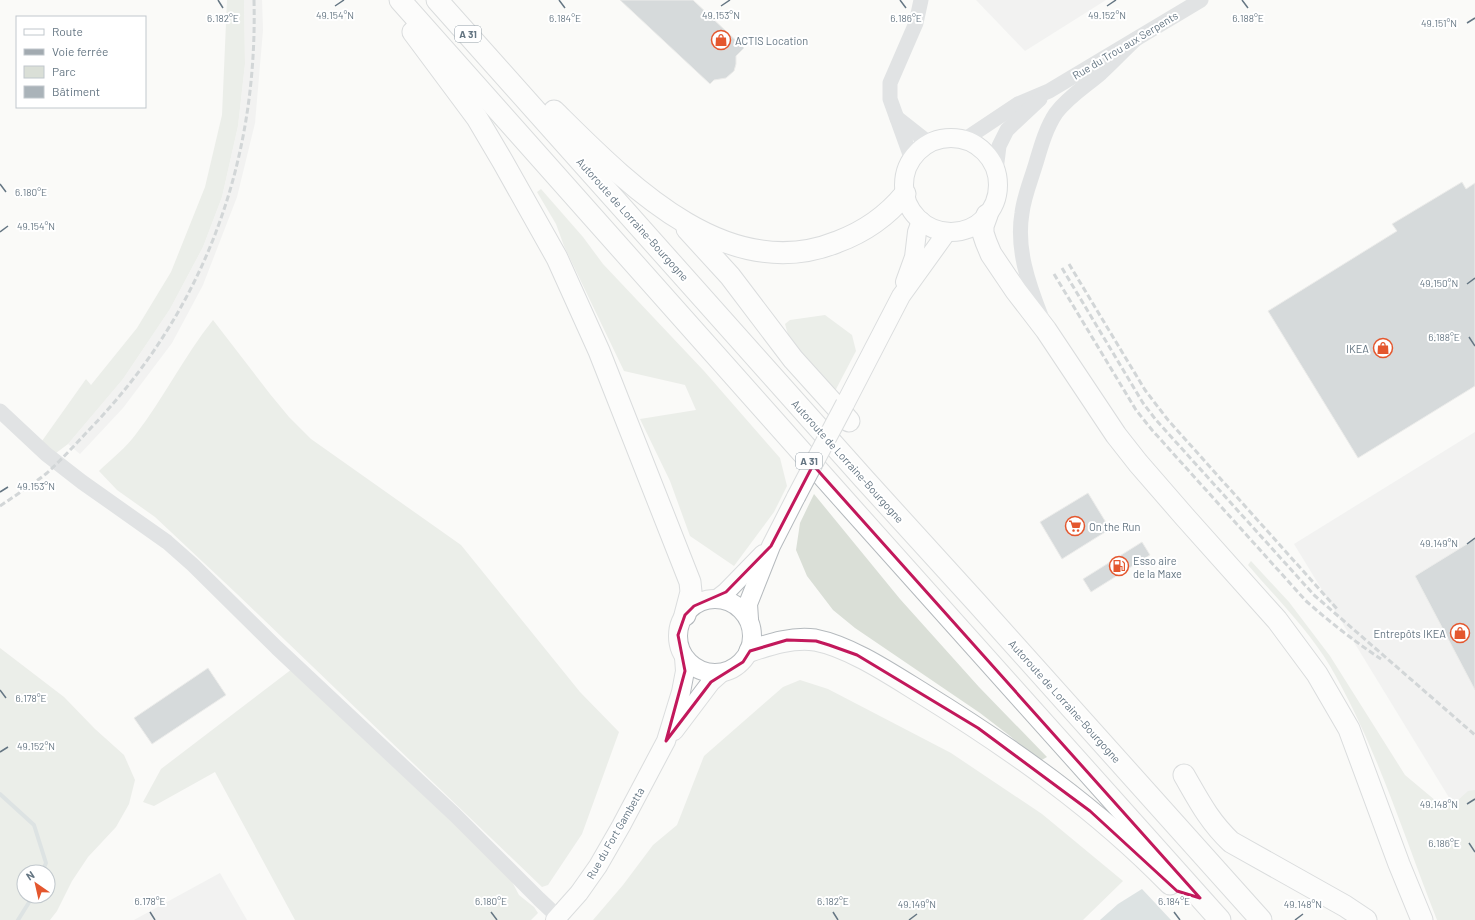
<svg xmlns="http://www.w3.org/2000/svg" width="1475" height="920" viewBox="0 0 1475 920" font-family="Barlow,sans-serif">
	<rect width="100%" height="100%" fill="#fafaf8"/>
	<g fill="#e8e9e9">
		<polygon points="244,0 262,0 263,30 255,123 237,197 203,285 172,343 123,408 80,454 68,444 123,379 170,309 203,247 222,197 238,126 245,64"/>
		<polygon points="976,0 1106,0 1025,51"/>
		<polygon points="1475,432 1475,840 1294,544"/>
		<polygon points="220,873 247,920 134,920"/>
	</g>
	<g fill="#dadfd7" fill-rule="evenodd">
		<polygon points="227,0 244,0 245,64 238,126 222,197 203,247 170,309 123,379 68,444 56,453 42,441 86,379 91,385 137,328 171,272 205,187 222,115"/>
		<polygon points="541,189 583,237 603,264 704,371 780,458 787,486 774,512 734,566 690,536 670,481 640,419 696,410 685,385 624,371 564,246 556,224 537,192"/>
		<polygon points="825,315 852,335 856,351 834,393 791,345 785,324 790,320"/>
		<path d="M213,320L270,394L289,417L311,439L461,545L580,692L619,732L582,834L548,885L542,887L237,594L155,517L117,490L99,471C111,459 126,448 136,434C164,398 184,356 213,320Z"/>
		<polygon points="814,494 900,599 979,687 1047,757 1040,761 1010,736 980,713 855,628 833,610 807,576 796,550 800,523"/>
		<path d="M1251,561L1289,602L1330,656L1405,775L1436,801L1456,802L1468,791L1475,790V920H1437C1404,836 1376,745 1330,666C1308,629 1276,598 1248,565Z"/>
		<path d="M0,648L64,697L95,729L124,755L135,780L129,804L116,827L88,857L72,881L57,911L50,920H0ZM24,872H48V896H24Z"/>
		<polygon points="292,669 509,876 519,895 534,907 538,913 531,920 295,920 215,772 154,806 143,802 161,769"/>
		<polygon points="800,680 828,689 951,753 1042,814 1123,881 1083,920 593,920 623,885 653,845 677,825 704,756 783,687"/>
	</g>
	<polygon fill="#bbc7cb" points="1142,889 1171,920 1100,920 1118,904"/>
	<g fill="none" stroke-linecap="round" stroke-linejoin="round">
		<g stroke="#bbc7cb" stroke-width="4">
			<polyline points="0,794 34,825 46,863 42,872"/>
			<polyline points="18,920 33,896"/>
		</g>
	</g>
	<g fill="#aab3b9" stroke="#dcdcda">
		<polygon points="620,0 693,0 744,48 736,56 736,64 734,71 726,78 714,80 710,84"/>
		<polygon points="1462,182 1466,189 1475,183 1475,386 1358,458 1268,311 1397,231 1392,224"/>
		<polygon points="1088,493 1110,529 1062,559 1040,522"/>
		<polygon points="1475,539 1475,690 1415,576"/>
		<polygon points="1142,542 1150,555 1091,592 1083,579"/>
		<polygon points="208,668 226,695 152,744 134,718"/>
	</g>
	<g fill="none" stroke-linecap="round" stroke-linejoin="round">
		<defs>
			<g id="major">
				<circle cx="951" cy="185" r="47"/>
				<polyline points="905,282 914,257 917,232 921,221"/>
				<polyline points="845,404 901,296 947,232"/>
				<circle cx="715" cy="636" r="37"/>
				<polyline points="717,599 726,592 763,554"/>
				<polyline points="749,619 748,604 771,546 796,497"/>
				<polyline points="674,731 711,682 720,674"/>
				<polyline points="555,920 579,893 598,866 621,826 666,741 681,692 685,671 684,657"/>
			</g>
			<g id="highway">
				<polyline points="400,0 847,503 1220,920"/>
				<polyline points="437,0 865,480 976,602 1261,920"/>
				<polyline points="413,32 477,118 503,162 557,258 599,351 690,582 691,592 685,615"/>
				<path d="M554,111C625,181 726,287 837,242C864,232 887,216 905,194"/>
				<polyline points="987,215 983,226 983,233 986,242 991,254 1016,291 1046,330 1116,435 1138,463 1184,516 1277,620 1317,674 1349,729 1399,864 1422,920"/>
				<polyline points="687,229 730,276 793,359 849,421"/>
				<path d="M750,651C771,644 793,637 815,640C851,647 892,675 923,694C1012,749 1097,809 1170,884"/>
				<path d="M1184,775C1199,801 1209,821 1231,842L1345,906L1366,920"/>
			</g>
		</defs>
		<use href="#major" stroke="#b5babe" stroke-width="20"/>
		<use href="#highway" stroke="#b4b9bd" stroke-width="23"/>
		<g stroke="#c3c8cc" stroke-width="15">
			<polyline points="897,118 930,144"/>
			<polyline points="964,140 1018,104 1049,91 1201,0"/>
			<polyline points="912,160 890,99 890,83 916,23 921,0"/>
			<polyline points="996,170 999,146 1007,130 1040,99"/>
			<path d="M1041,316C1028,283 1016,248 1022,213C1024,196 1031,180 1036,163C1041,146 1046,128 1056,113C1069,96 1086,86 1101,73C1113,62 1124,50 1136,39"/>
			<polyline points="0,411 46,454 82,482 167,542 193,565 277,648 455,815 539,899 558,917"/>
		</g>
		<use href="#major" stroke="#fff" stroke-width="18"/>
		<use href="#highway" stroke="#fff" stroke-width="21"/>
		<g stroke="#a2aab0" stroke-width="3" stroke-dasharray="6 3" stroke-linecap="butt">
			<polyline points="1069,264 1145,390 1168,420 1338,610"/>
			<polyline points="1062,268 1143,403 1156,420 1314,595 1475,735"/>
			<path d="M1054,274L1136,410L1152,430L1306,601C1331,623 1354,641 1381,659"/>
			<path d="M0,506C16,495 32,485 47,473C61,460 74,446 87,432C203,313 258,165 254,0"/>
		</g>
		<defs>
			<polyline id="major-bridge" points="796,497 845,404"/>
		</defs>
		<use href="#major-bridge" stroke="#b5babe" stroke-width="20" stroke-linecap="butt"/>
		<use href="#major-bridge" stroke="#fff" stroke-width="18"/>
	</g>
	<path d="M0 0H1475V920H0ZM813,465L1200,898L1177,891L1090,811L978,728L857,655L829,645L816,641L787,640L750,651L743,662L711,682L666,741L685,671L678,635L685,615L694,606L726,592L771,546Z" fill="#fafaf8" fill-opacity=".55" fill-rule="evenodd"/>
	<path fill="none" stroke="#c2185b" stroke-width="3" stroke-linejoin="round" d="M813,465L1200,898L1177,891L1090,811L978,728L857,655L829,645L816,641L787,640L750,651L743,662L711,682L666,741L685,671L678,635L685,615L694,606L726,592L771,546Z"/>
	<path fill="none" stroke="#657683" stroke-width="1.5" d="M218,0L223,8M559,0L565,8M900,0L906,8M1242,0L1248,8M335,6L344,0M721,6L730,0M1107,6L1116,0M1467,23L1475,18M0,184L6,192M0,232L8,226M1467,284L1475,278M1469,337L1475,346M0,492L8,487M1467,544L1475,538M0,690L6,698M0,752L8,747M1467,804L1475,799M1469,843L1475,852M150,912L155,920M491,912L497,920M833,912L838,920M1174,912L1180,920M909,920L917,914M1295,920L1303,914"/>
	<defs>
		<symbol id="shop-ring" viewBox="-11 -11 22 22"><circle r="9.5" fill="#fff" stroke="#e4572e" stroke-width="1.5"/><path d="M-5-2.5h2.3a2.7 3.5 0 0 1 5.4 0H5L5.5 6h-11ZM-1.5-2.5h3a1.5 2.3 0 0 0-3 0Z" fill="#e4572e"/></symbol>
		<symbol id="supermarket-ring" viewBox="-11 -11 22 22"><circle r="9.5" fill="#fff" stroke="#e4572e" stroke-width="1.5"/><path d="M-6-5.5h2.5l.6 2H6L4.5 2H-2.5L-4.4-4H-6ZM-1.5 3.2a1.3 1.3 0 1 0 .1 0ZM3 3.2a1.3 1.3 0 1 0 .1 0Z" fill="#e4572e"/></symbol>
		<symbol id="fuel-ring" viewBox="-11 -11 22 22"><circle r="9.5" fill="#fff" stroke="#e4572e" stroke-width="1.5"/><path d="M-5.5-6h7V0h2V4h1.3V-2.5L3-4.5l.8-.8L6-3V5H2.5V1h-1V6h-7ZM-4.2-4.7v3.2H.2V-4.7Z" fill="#e4572e"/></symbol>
	</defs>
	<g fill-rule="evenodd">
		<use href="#shop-ring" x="710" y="29" width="22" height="22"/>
		<use href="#shop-ring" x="1372" y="337" width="22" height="22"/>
		<use href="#supermarket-ring" x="1064" y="515" width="22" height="22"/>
		<use href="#fuel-ring" x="1108" y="555" width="22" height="22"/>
		<use href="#shop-ring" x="1449" y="622" width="22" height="22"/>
	</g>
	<g text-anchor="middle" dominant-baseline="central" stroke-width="4" stroke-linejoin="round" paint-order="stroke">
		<g fill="#fff" stroke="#939fa8" stroke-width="1">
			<rect x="455" y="26" width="26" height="16" rx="3"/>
			<rect x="796" y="453" width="26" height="16" rx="3"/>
		</g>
		<g font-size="10" font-weight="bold" fill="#657683">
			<text x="468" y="34">A 31</text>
			<text x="809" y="461">A 31</text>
		</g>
		<g font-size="11" fill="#657683" stroke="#fff" text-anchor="start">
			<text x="735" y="40">ACTIS Location</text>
			<text x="1369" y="348" text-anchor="end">IKEA</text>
			<text x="1089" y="526">On the Run</text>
			<text x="1133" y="560">Esso aire<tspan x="1133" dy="13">de la Maxe</tspan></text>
			<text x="1446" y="633" text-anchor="end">Entrepôts IKEA</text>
		</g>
		<g font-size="11" fill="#657683" stroke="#fff">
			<text transform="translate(1125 45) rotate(-31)">Rue du Trou aux Serpents</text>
			<text transform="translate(633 219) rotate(48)">Autoroute de Lorraine-Bourgogne</text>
			<text transform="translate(848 461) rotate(48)">Autoroute de Lorraine-Bourgogne</text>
			<text transform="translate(1065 701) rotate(48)">Autoroute de Lorraine-Bourgogne</text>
			<text transform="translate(615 833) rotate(-60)">Rue du Fort Gambetta</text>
		</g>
	</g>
	<g font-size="10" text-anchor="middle" fill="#657683" stroke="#fff" stroke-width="4" stroke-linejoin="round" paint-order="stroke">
		<text x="335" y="19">49.154°N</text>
		<text x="721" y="19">49.153°N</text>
		<text x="1107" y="19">49.152°N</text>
		<text x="223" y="22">6.182°E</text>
		<text x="565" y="22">6.184°E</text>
		<text x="906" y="22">6.186°E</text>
		<text x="1248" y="22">6.188°E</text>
		<text x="1439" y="27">49.151°N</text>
		<text x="31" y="196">6.180°E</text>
		<text x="36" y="230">49.154°N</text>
		<text x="1439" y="287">49.150°N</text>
		<text x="1444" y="341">6.188°E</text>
		<text x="36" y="490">49.153°N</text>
		<text x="1439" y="547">49.149°N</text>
		<text x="31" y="702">6.178°E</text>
		<text x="36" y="750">49.152°N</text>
		<text x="1439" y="808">49.148°N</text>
		<text x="1444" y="847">6.186°E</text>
		<text x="150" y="905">6.178°E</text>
		<text x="491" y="905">6.180°E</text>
		<text x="833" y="905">6.182°E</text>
		<text x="1174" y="905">6.184°E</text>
		<text x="917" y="908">49.149°N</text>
		<text x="1303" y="908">49.148°N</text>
	</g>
	<rect x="16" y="16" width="130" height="92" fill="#ffffff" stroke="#c1c8cd"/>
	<rect x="24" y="29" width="20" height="6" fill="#ffffff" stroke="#c1c8cd"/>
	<text x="52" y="36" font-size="12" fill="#657683">Route</text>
	<rect x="24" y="49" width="20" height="6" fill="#a2aab0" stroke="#c1c8cd"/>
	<text x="52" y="56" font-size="12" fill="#657683">Voie ferrée</text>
	<rect x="24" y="66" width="20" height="12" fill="#dadfd7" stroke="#c1c8cd"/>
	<text x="52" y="76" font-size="12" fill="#657683">Parc</text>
	<rect x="24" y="86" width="20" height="12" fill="#aab3b9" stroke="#c1c8cd"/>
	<text x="52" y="96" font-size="12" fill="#657683">Bâtiment</text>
	<g transform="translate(36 884) rotate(326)"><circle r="19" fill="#ffffff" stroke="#c1c8cd"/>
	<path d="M0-3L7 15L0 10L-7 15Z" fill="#e4572e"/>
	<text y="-6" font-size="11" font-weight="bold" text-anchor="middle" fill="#657683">N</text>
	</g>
</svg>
